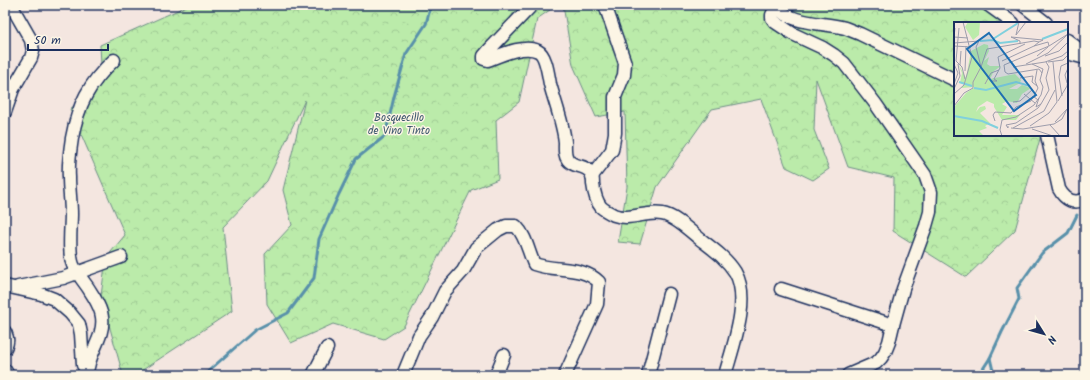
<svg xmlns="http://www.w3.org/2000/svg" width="1090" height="380" viewBox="0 0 1090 380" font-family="Kalam,sans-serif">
	<defs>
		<pattern id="forest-crowns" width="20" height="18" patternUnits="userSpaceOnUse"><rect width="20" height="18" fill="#bbebaa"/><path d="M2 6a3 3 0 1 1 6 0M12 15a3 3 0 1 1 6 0" fill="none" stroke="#a0ca95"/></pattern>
	</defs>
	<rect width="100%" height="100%" fill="#f4e6e0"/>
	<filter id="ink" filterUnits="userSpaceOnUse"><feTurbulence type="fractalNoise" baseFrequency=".025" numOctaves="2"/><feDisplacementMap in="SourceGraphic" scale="8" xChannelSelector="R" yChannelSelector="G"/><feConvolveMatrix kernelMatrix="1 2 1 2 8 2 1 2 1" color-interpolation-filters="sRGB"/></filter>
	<g filter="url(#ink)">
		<g fill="url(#forest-crowns)" stroke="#6b8d84">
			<polygon points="186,5 557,5 537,19 519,102 496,120 498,179 471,190 404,326 384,339 333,324 291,343 267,304 265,254 292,225 283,190 305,100 267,181 223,227 232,311 135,375 123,375 101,296 106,258 125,235 70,109 102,84 100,45 187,6"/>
			<polygon points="563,5 992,5 1011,19 1020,23 955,23 955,135 1041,135 1015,230 966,277 893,231 894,178 848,167 816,79 814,130 829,169 813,180 786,167 761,99 712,109 657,187 640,244 618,242 627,187 625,112 596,117 573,65"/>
		</g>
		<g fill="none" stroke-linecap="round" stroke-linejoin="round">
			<g stroke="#5890aa" stroke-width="3">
				<polyline points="990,358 994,375"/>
				<polyline points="204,375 255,330 288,313 314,278 319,239 339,194 356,159 385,136 394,97 406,54 426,24 431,5"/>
				<polyline points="979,375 990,358 1002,332 1019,299 1017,288 1042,253 1068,233 1077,215"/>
			</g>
			<defs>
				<g id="minor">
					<path d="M532,5L490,49L484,56V59L488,60C501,55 524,44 538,51C546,55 548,74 550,84C555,103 563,123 565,142C565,148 564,155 568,160C574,168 585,164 591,173C593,176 593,180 593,184C594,192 596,201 601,207C604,210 610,213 614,215C630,221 645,211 662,214C675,216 690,231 700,239C713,249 726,258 735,272C751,299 733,346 725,375"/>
					<path d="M774,5C791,25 822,22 845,28C850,30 855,32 860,34L955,80"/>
					<polyline points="988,5 1013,23"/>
					<polyline points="1023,5 1046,23"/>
					<polyline points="776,7 772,15 772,18 775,22 793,34 823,48 834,55 844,63 875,103 925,175 931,192 930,212 926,226 903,289 893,325 889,342 885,352 881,358 876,363 848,375"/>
					<polyline points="1067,40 1085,54"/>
					<polyline points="1067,53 1085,58"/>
					<polyline points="5,112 13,89 31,58 33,51 31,40 11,5"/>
					<path d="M1047,135L1059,189C1065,200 1074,205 1085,199"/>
					<polyline points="592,176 612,150 615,133 615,97 624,75 625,63 605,5"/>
					<polyline points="5,286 41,294 54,299 70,313 79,324 81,334 83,365 86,370"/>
					<polyline points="18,287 63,278 121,257"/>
					<polyline points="781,289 893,325"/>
					<path d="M5,332C8,339 8,342 5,348"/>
					<polyline points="5,370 8,375"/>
					<path d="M87,375C87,354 105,338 102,317C101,306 88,287 81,278C78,273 75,270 73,265C68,253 71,227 71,214C71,202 69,190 69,177C68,164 70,151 72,138C78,105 89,83 114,60"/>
					<polyline points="313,375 327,348"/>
					<path d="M403,375L419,336L432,317L445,291L463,271L476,248L498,230L506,226H516C526,236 528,251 534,264C556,272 582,265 599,282L597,304L565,375"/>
					<polyline points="496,375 504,355"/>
					<polyline points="648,375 669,294"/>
				</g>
			</defs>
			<use href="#minor" stroke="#1b2f5e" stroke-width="15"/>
			<use href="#minor" stroke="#fcf5e5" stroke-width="12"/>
		</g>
	</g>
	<g text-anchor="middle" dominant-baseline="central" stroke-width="3" stroke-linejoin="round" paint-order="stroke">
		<g font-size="11" fill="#3b556d" stroke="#fcf5e5">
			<text x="399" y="118">Bosquecillo<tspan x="399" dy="13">de Vino Tinto</tspan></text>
		</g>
	</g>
	<g transform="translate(954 22)">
		<rect width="114" height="114" fill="#f4e6e0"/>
		<path d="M14,0H26L25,13L19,18L11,5ZM30,22L34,23L35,29L30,39L35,35L33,42L36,44H47L40,49L36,57L61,52L67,58L66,61L55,67H63L68,63L77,66L68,72L63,81L53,79L48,82L53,85L48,93H66L62,98H48L40,85V82L33,79L24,85L22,90L26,85L31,84L32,87L26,91L36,101L31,104L33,106L25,109L30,114H0V85L12,71L21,65L7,66L11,61H6L8,51L4,41L12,56L17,29Z" fill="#bbebaa"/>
		<path fill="none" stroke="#80d0dd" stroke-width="2" d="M39,17L64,1M88,17L114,7M26,19L39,18L46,21L64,19M5,60L18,64M20,66L32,68L62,60L76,64M0,94L28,99L44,106"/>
		<path fill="none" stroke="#9d9dac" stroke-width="1" d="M1,6L0,15L14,16M5,6L2,39L8,45L11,57M62,13L72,0M62,13L65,0M0,21L25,19L22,25L27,45L19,60V66L10,71L0,84M66,22V19L57,15L89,18L85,20M0,24L17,25M83,34L94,25M91,34L105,29L114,20M48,39L80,24M94,40L109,38L114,33M0,42L4,51L0,62M72,42L94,31L114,12M6,43L7,29M27,45L33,27L80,19L85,20L80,24L94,20L95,24L114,12M59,45L91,40L108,34L114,29M11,49L12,24M88,51L85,47L54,52L51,50L50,43L95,24M66,56L79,54L78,60L83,64M37,59H43L40,57L46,46L44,35L71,22M113,61L111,53L114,46M31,62L37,51L45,48M0,67L6,54L4,42M0,72L10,63L18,35L9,0M70,72L81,81M80,74L84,66L81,59L83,48M108,74L105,55L107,44L114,41M104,79L113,64L114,57M59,80L66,79L79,67M87,82L95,68L92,56L95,45L92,40M41,99L39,93L41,90L57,91L62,85L77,79L79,74L84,78M96,103L106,114M54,104V106L52,103L62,101L84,86L87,82L82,85L85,76M76,104L95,91L103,80L99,40M57,106L69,107L100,102L108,97L113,87L101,100M59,106L90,89L101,68M78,107L99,114M48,114L46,108L48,98L62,95L80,83L87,73L89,65L86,58L89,47L78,42"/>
		<path fill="#1f6fb2" fill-opacity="0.15" stroke="#1f6fb2" stroke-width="2" d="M35,11L82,73L60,89L13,27Z"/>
		<rect width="114" height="114" fill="none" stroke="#1b2f5e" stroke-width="2"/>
	</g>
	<rect width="1090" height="380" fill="none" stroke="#fcf5e5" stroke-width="20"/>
	<rect x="10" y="10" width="1070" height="360" fill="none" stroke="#1b2f5e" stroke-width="1.5" filter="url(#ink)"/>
	<g transform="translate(1044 334) rotate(127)" stroke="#fcf5e5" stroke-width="3" paint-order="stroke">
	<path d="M0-3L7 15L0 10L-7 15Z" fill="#1b2f5e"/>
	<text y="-6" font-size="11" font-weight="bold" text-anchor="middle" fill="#1b2f5e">N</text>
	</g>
	<path d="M28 44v6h80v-6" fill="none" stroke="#1b2f5e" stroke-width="2"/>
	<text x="34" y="44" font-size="12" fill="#1b2f5e" stroke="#fcf5e5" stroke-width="3" paint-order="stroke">50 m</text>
</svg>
